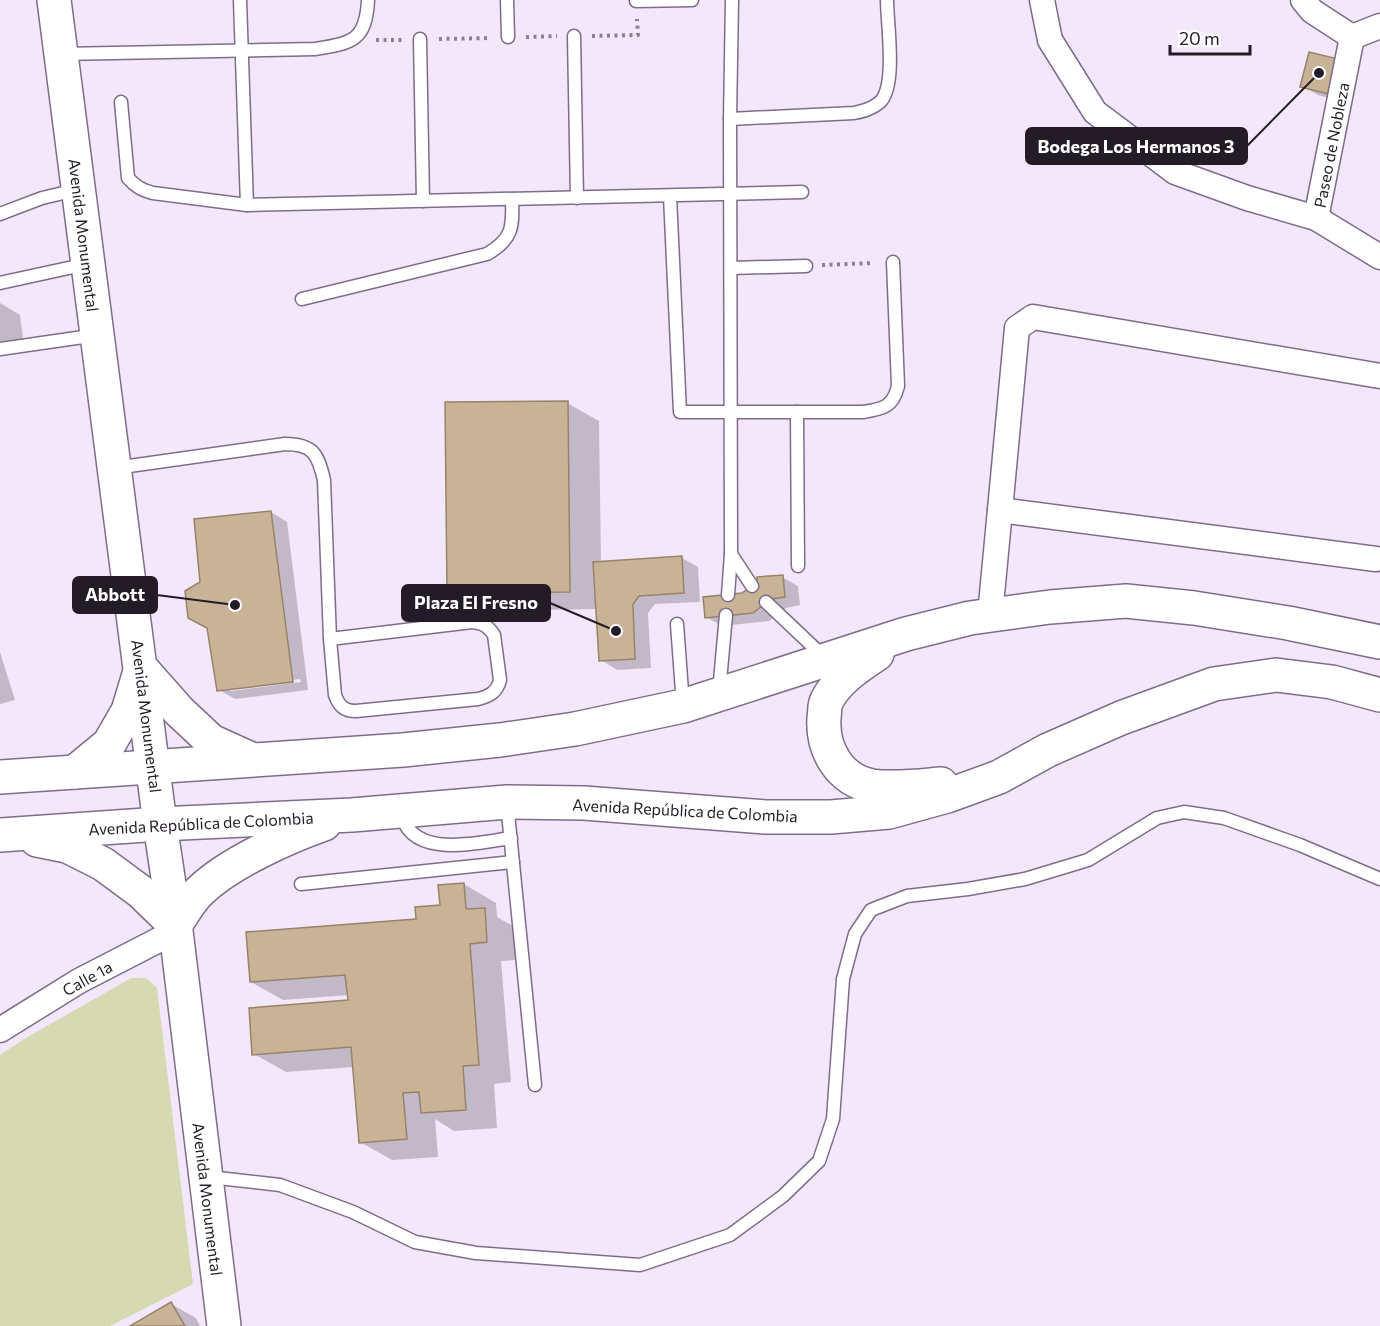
<svg xmlns="http://www.w3.org/2000/svg" width="1380" height="1326" viewBox="0 0 1380 1326" font-family="Commissioner,sans-serif">
	<rect width="100%" height="100%" fill="#f3e8fb"/>
	<polygon fill="#d6dab3" points="131,978 146,978 157,988 193,1284 110,1326 0,1326 0,1055 24,1039"/>
	<g fill="#0003" fill-rule="evenodd">
		<polygon points="1337,60 1345,102 1318,95 1302,86"/>
		<polygon points="0,303 20,315 24,346 0,349"/>
		<polygon points="567,403 599,421 601,563 682,558 698,567 700,602 655,604 648,613 651,668 617,670 601,660 598,609 481,611 449,592"/>
		<path d="M271,512L287,522L308,690L235,699L219,690L201,583ZM300,679L301,682L231,691V688Z"/>
		<polygon points="782,577 798,586 800,605 786,608 769,621 722,626 706,617 742,595"/>
		<polygon points="0,652 15,700 0,704"/>
		<polygon points="464,884 496,903 497,917 516,928 519,960 501,961 511,1082 494,1084 497,1128 454,1131 435,1119 438,1157 392,1160 360,1142 354,1067 286,1072 254,1054 349,1002 349,995 283,1000 251,982 418,920 442,906 440,886"/>
		<polygon points="171,1304 196,1318 200,1326 133,1326"/>
	</g>
	<g fill="#c9b397" stroke="#988368" stroke-width="1.5">
		<polygon points="1309,52 1338,59 1329,94 1300,87"/>
		<polygon points="568,401 570,592 447,593 445,402"/>
		<polygon points="271,511 293,682 217,691 207,628 188,618 185,591 200,582 194,519"/>
		<polygon points="682,556 684,593 639,596 633,604 635,659 599,661 593,562"/>
		<polygon points="783,575 785,597 770,599 753,613 705,618 703,597 742,593 757,582 757,577"/>
		<polygon points="464,883 466,909 485,908 487,942 470,944 479,1065 463,1066 466,1110 421,1113 419,1092 403,1093 407,1139 359,1143 351,1047 252,1055 249,1008 348,1000 345,975 250,982 246,932 416,919 415,907 440,905 438,885"/>
		<polygon points="171,1302 185,1326 130,1326"/>
	</g>
	<g fill="none" stroke-linecap="round" stroke-linejoin="round">
		<defs>
			<g id="service">
				<polyline points="240,0 247,205"/>
				<polyline points="507,0 508,37"/>
				<polyline points="636,1 692,0"/>
				<polyline points="574,36 577,198"/>
				<polyline points="420,39 423,201"/>
				<path d="M61,54L315,49C352,43 366,41 368,0"/>
				<path d="M121,102L128,178C136,187 142,190 153,193L247,205L802,192"/>
				<path d="M730,119L854,113C863,111 872,109 880,102C897,86 887,23 887,0"/>
				<path d="M670,196L680,412H863C883,409 893,407 898,386L893,262"/>
				<polyline points="0,214 42,198 76,190"/>
				<polyline points="731,268 806,266"/>
				<polyline points="0,283 87,264"/>
				<path d="M302,299L487,254C513,239 513,227 512,199"/>
				<polyline points="0,349 97,335"/>
				<polyline points="797,412 798,566"/>
				<path d="M115,468L285,444C313,444 318,454 324,480L330,639L335,695C339,706 344,711 356,711L478,699C490,696 497,692 500,680L494,635C488,626 483,623 472,622L330,639"/>
				<polyline points="731,554 752,586"/>
				<polyline points="728,595 731,554 730,119 732,0"/>
				<polyline points="766,602 824,657"/>
				<polyline points="677,624 683,705"/>
				<polyline points="719,692 726,615"/>
				<polyline points="507,803 535,1085"/>
				<path d="M401,811C409,860 476,843 511,838"/>
				<polyline points="301,884 513,862"/>
				<polyline points="209,1177 280,1185 353,1212 415,1242 476,1253 640,1265 730,1235 783,1196 819,1161 833,1119 843,979 855,934 871,910 907,896 968,889 1025,879 1088,860 1157,818 1184,812 1224,818 1300,845 1380,879"/>
			</g>
			<g id="minor">
				<polyline points="1042,0 1050,40 1095,112 1175,172 1247,198 1316,218 1380,257"/>
				<polyline points="1303,0 1312,11 1352,37"/>
				<polyline points="1352,37 1380,26"/>
				<polyline points="1316,218 1352,37"/>
				<polyline points="1376,559 1000,510 1017,328 1033,317 1380,376"/>
				<polyline points="990,615 1000,510"/>
				<polyline points="0,1030 79,981 176,931"/>
			</g>
			<polyline id="secondary" points="54,0 160,824 176,931 224,1326"/>
			<g id="primary">
				<path d="M877,654C858,667 838,679 827,700C824,705 825,712 824,718C822,749 839,780 872,786C895,789 918,786 941,784"/>
				<polyline points="141,668 179,711 211,741 251,759"/>
				<polyline points="75,772 109,744 128,711 141,668"/>
				<polyline points="0,777 403,750 500,740 575,729 683,706 906,634 970,618 1050,607 1126,601 1194,608 1288,623 1380,642"/>
				<polyline points="0,835 160,824 352,815 507,802 584,803 766,817 831,817 889,812 947,796 999,777 1048,750 1121,718 1214,684 1276,675 1332,682 1380,695"/>
				<path d="M37,840L67,846L103,864L141,892L175,925C183,914 190,900 200,891C229,863 287,837 324,824"/>
			</g>
		</defs>
		<use href="#service" stroke="#7e6d89" stroke-width="15"/>
		<use href="#minor" stroke="#7e6d89" stroke-width="27"/>
		<use href="#secondary" stroke="#7e6d89" stroke-width="36"/>
		<use href="#primary" stroke="#7e6d89" stroke-width="36"/>
		<g stroke="#8a8190" stroke-width="4" stroke-dasharray="3 4.5" stroke-linecap="butt">
			<polyline points="592,36 638,35 637,19"/>
			<polyline points="526,37 557,36"/>
			<polyline points="439,39 491,38"/>
			<polyline points="376,40 402,40"/>
			<polyline points="822,265 874,263"/>
		</g>
		<use href="#service" stroke="#fff" stroke-width="12"/>
		<use href="#minor" stroke="#fff" stroke-width="24"/>
		<use href="#secondary" stroke="#fff" stroke-width="33"/>
		<use href="#primary" stroke="#fff" stroke-width="33"/>
	</g>
	<g text-anchor="middle" dominant-baseline="central" stroke-width="5" stroke-linejoin="round" paint-order="stroke">
		<g font-size="16" fill="#231c27" stroke="#fff">
			<text transform="translate(1331 145) rotate(-79)">Paseo de Nobleza</text>
			<text transform="translate(84 235) rotate(83)">Avenida Monumental</text>
			<text transform="translate(147 716) rotate(83)">Avenida Monumental</text>
			<text transform="translate(685 810) rotate(3)">Avenida República de Colombia</text>
			<text transform="translate(201 823) rotate(-3)">Avenida República de Colombia</text>
			<text transform="translate(87 978) rotate(-29)">Calle 1a</text>
			<text transform="translate(208 1199) rotate(83)">Avenida Monumental</text>
		</g>
	</g>
	<path fill="none" stroke="#231c27" stroke-width="2" d="M1319 73L1247 146M235 605L157 595M616 631L550 603"/>
	<g fill="#231c27" stroke="#fff" stroke-width="2">
		<circle cx="1319" cy="73" r="6"/>
		<circle cx="235" cy="605" r="6"/>
		<circle cx="616" cy="631" r="6"/>
	</g>
	<g fill="#231c27" stroke="#231c27" stroke-width="2">
		<rect x="1026" y="128" width="221" height="36" rx="6"/>
		<rect x="73" y="577" width="84" height="36" rx="6"/>
		<rect x="402" y="585" width="148" height="36" rx="6"/>
	</g>
	<g font-size="18" text-anchor="middle" font-weight="bold" fill="#fff">
		<text x="1136" y="153">Bodega Los Hermanos 3</text>
		<text x="115" y="601">Abbott</text>
		<text x="476" y="609">Plaza El Fresno</text>
	</g>
	<path d="M1170 45v9h80v-9" fill="none" stroke="#231c27" stroke-width="3"/>
	<text x="1179" y="45" font-size="18" fill="#231c27" stroke="#ffffff" stroke-width="4.5" paint-order="stroke">20 m</text>
</svg>
